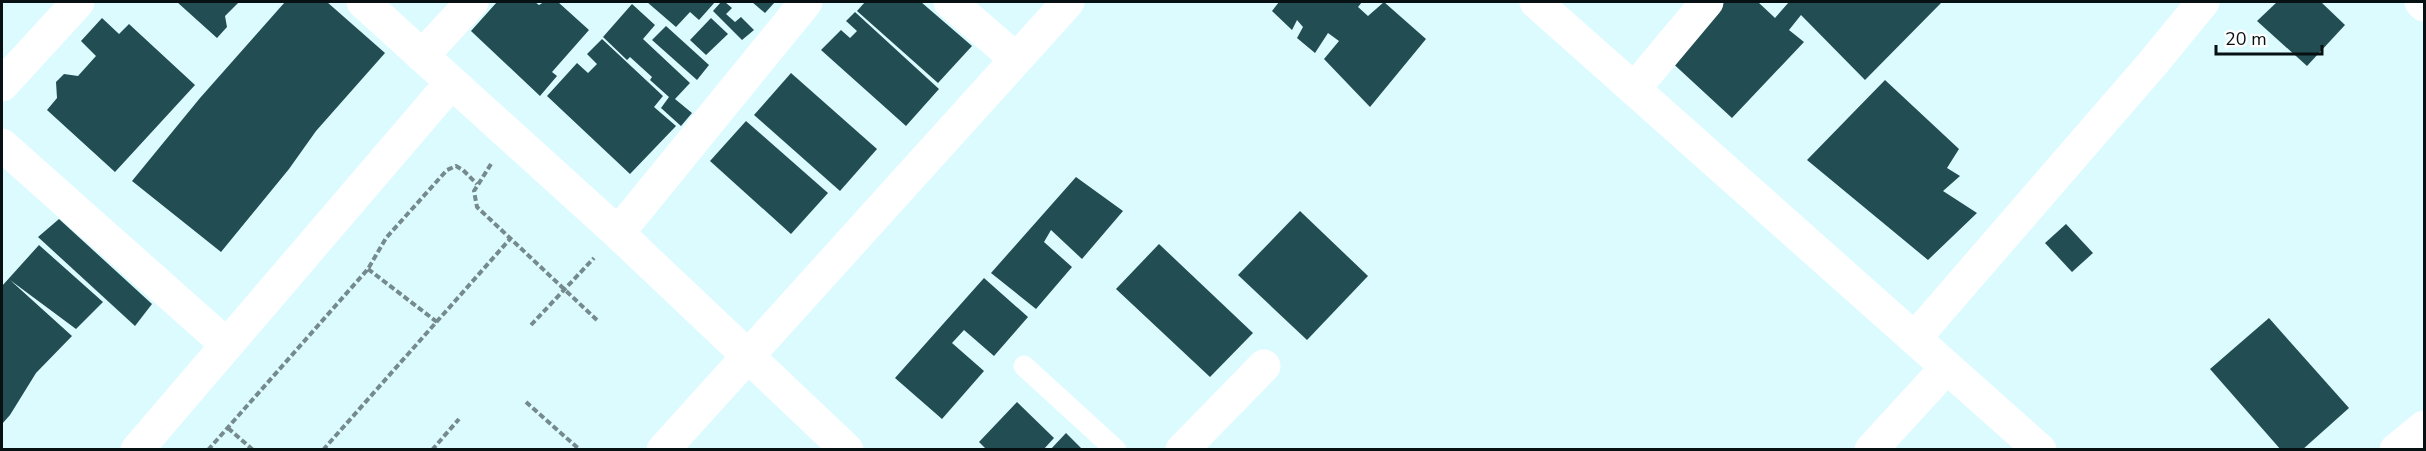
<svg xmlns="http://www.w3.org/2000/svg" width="2426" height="451" viewBox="0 0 2426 451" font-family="'Nunito Sans',sans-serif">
	<rect width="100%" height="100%" fill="#dcfbff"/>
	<g fill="#224d52">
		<polygon points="177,2 239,2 225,16 227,27 217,38"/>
		<polygon points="285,2 327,2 385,53 316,131 289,169 221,252 132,181 200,98"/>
		<polygon points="497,2 535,2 539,5 544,2 558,2 589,30 552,72 557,76 540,96 471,31"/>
		<polygon points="647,2 715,2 699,20 690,12 676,27"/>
		<polygon points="721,2 725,2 732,8 726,14 735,22 741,17 754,30 742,40 713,11"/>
		<polygon points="752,2 775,2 765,13"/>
		<polygon points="865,2 921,2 972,46 938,83 857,11"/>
		<polygon points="1279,2 1362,2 1358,7 1368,16 1384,2 1426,39 1370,107 1324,59 1339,41 1328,33 1315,53 1297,38 1303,27 1297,20 1292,30 1272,11"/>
		<polygon points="1713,2 1758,2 1775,18 1789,2 1942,2 1865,80 1801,15 1789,30 1804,42 1732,118 1667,58"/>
		<polygon points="2277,2 2321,2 2345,25 2307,66 2257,21"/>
		<polygon points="632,4 655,25 643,39 690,83 675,99 692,113 681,126 661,108 669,97 650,80 652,77 630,57 627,60 603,37"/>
		<polygon points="855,12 939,89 906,126 821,50 841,30 850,38 857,31 846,21"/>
		<polygon points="102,18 119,34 129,24 195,85 115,172 47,110 57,98 56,82 64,74 78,76 96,56 81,41"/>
		<polygon points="711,18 728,34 706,55 690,40"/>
		<polygon points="666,26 709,65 697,80 652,40"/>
		<polygon points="602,39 663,96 654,107 676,126 630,174 547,96 577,63 588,73 597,64 587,54"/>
		<polygon points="791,73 877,149 840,191 754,115"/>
		<polygon points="1885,80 1959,149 1947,168 1960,176 1943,191 1977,213 1928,260 1807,160"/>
		<polygon points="746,121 828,193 791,234 710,161"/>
		<polygon points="1076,177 1123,211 1082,259 1051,230 1044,242 1072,267 1036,309 991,273"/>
		<polygon points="1300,211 1368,276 1307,340 1238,275"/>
		<polygon points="59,219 152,304 135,326 38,237"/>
		<polygon points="2066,224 2093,253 2072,272 2045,243"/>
		<polygon points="1159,244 1253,333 1210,377 1116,289"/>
		<polygon points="39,245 103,302 76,329 10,280 72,336 36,373 10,415 2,424 2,286"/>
		<polygon points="984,278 1028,317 994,356 964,330 952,343 984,371 942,419 895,378"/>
		<polygon points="2269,318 2349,408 2302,450 2281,450 2210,369"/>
		<polygon points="1017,402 1054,438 1043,450 987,450 979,442"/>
		<polygon points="1066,433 1083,450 1050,450"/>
	</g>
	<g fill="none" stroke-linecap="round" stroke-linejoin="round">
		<g stroke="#758a8d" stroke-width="4" stroke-dasharray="6 3" stroke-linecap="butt">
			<polyline points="491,164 474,191 477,207 599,322"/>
			<polyline points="368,269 437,322"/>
			<polyline points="531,325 594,258"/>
			<polyline points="526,402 580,450"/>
			<polyline points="228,428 253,450"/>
			<polyline points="208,450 368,269 386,238 447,170 456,166 463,170 477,184"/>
			<polyline points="323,450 510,239"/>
			<polyline points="432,450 459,419"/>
		</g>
		<polyline stroke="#fff" stroke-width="21" points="1024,366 1116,450"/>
		<g stroke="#fff" stroke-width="33">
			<polyline points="363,2 618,233 847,450"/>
			<polyline points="950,2 1016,59"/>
			<polyline points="1536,2 2040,450"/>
			<polyline points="2421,2 2424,5"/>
			<polyline points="422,56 472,2"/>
			<polyline points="2,85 78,2"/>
			<polyline points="1634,89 1707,2"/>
			<polyline points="2,145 227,345"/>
			<polyline points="618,233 806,2"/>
			<polyline points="1915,338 2153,63 2203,2"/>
			<polyline points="137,450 451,83"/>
			<polyline points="663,450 1068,2"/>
			<polyline points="1182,450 1264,366"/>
			<polyline points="1871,450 1947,367"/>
			<polyline points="2396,450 2424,427"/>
		</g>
	</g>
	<rect width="2426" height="451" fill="none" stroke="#071113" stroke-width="6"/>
	<path d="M2216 45v9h106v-9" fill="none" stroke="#071113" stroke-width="3"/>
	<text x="2225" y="45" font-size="18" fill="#071113" stroke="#ffffff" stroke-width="4.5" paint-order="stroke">20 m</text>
</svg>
